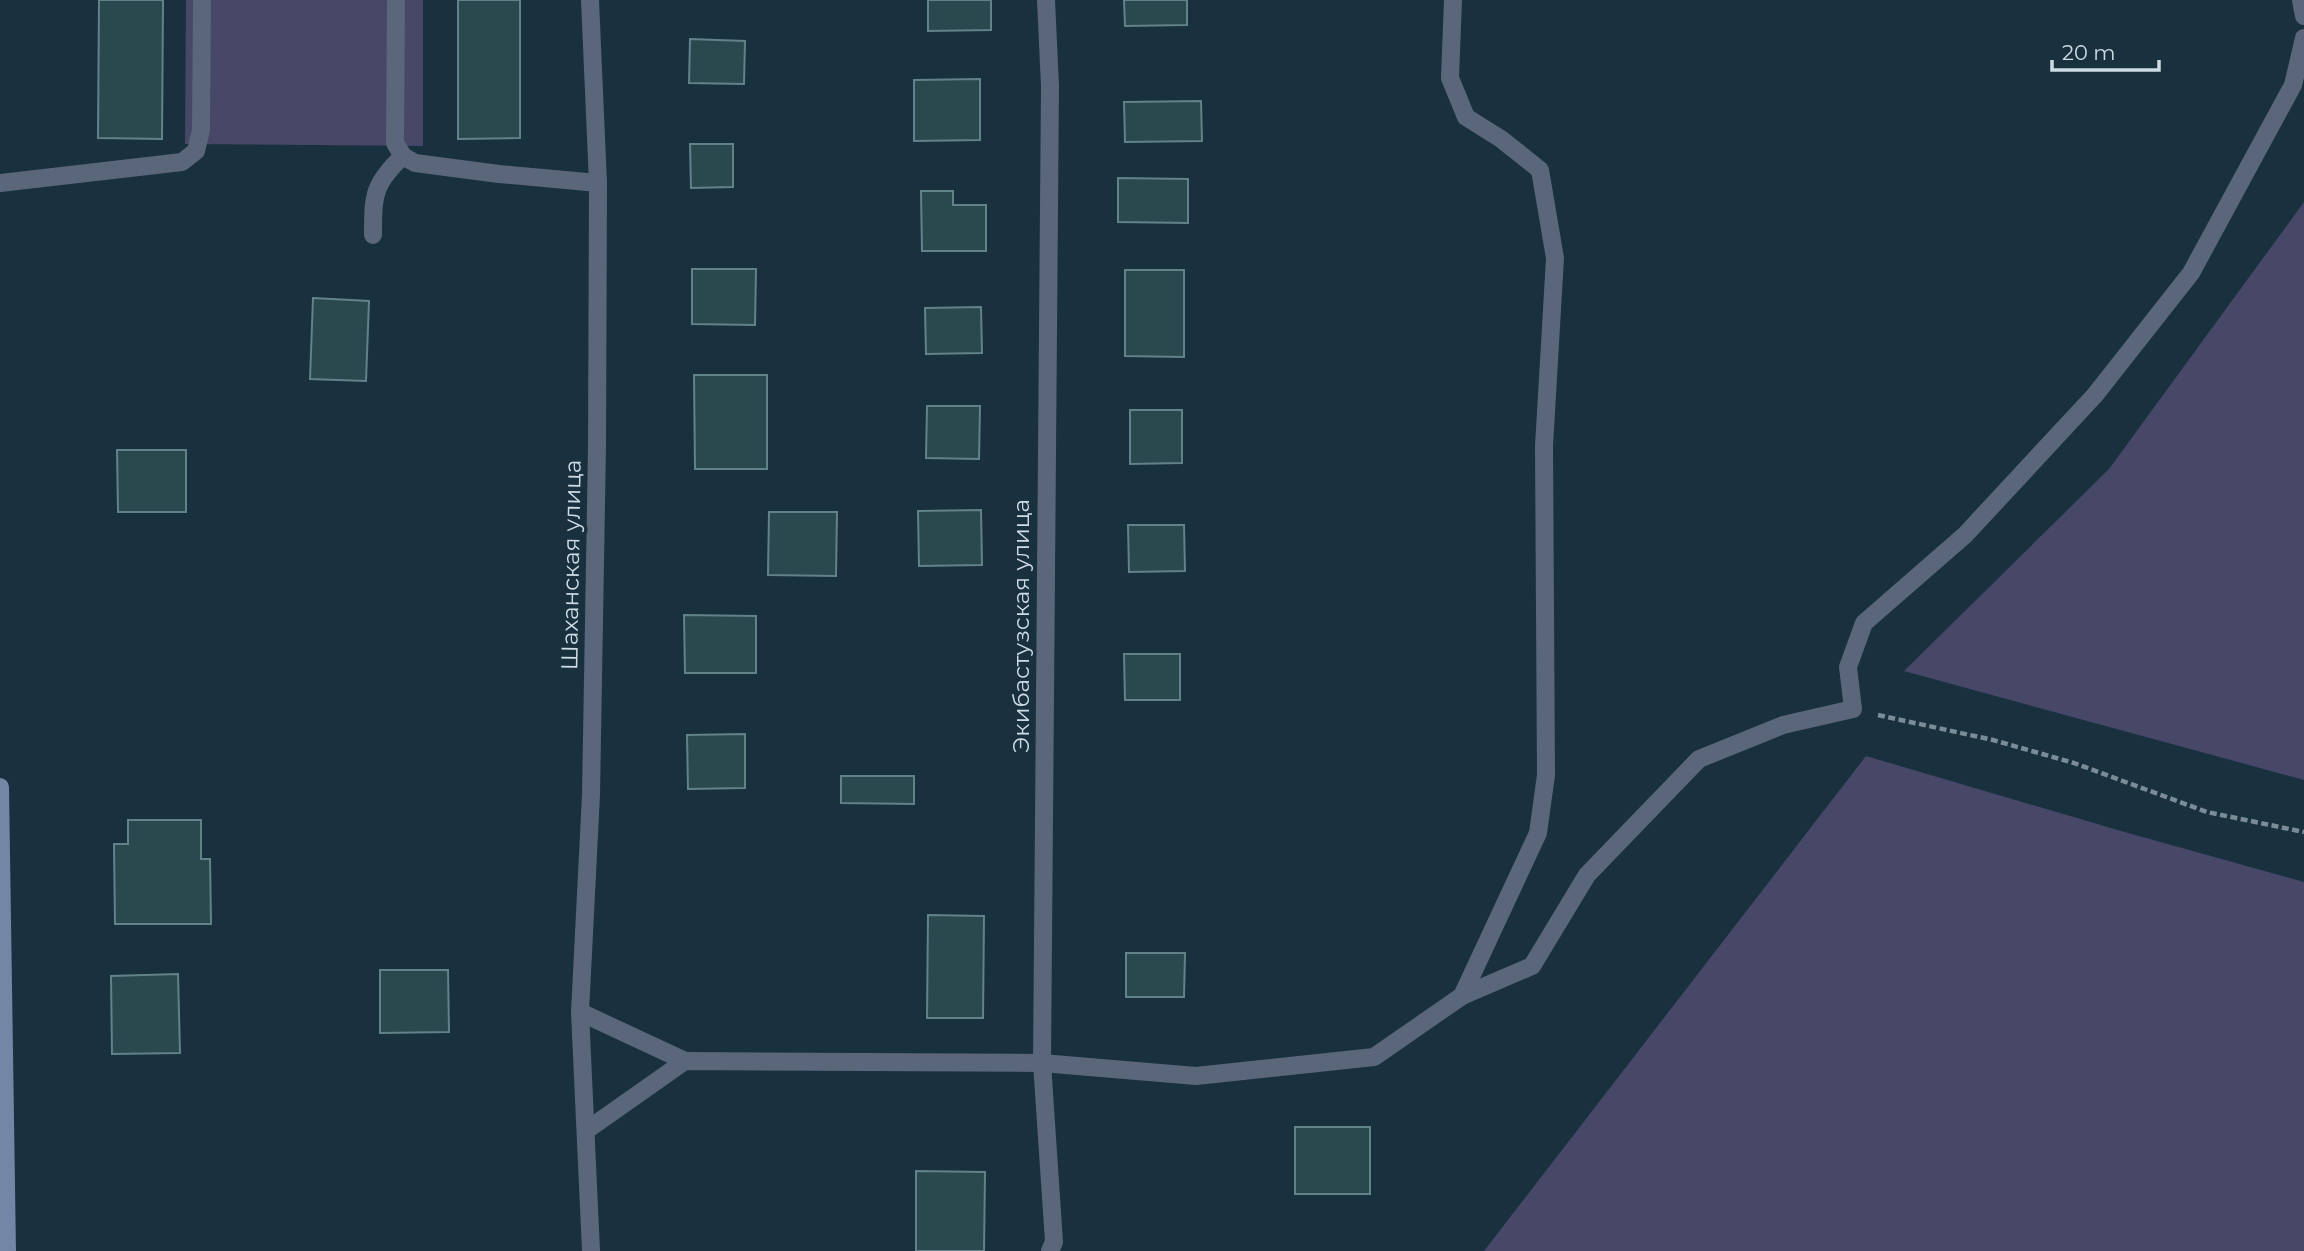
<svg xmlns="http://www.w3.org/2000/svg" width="2304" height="1251" viewBox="0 0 2304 1251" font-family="Montserrat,sans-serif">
	<rect width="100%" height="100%" fill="#19303e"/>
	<g fill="#474768">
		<polygon points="186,0 423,0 423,146 185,144"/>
		<polygon points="2304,202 2304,780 1904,671 2109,469"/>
		<polygon points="1866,756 2121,831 2304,882 2304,1251 1484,1251"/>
	</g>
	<g fill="#2a494f" stroke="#628289" stroke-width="2">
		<polygon points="99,0 163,0 162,139 98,138"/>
		<polygon points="458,0 520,0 520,138 458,139"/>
		<polygon points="928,0 991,0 991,30 928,31"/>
		<polygon points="1124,0 1187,0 1187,25 1125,26"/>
		<polygon points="690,39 745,41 744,84 689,83"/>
		<polygon points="980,79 980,140 914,141 914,80"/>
		<polygon points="1201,101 1202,141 1125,142 1124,102"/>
		<polygon points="690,144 733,144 733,187 691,188"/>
		<polygon points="1118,178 1188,179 1188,223 1118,222"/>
		<polygon points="921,191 953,191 953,205 986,205 986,251 922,251"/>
		<polygon points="692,269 756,269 755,325 692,324"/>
		<polygon points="1125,270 1184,270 1184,357 1125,356"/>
		<polygon points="313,298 369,301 366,381 310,379"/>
		<polygon points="981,307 982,353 926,354 925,308"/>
		<polygon points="694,375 767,375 767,469 695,469"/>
		<polygon points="927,406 980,406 979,459 926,458"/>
		<polygon points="1130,410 1182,410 1182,463 1130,464"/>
		<polygon points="117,450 186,450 186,512 118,512"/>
		<polygon points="981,510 982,565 919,566 918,511"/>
		<polygon points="769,512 837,512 836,576 768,575"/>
		<polygon points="1128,525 1184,525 1185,571 1129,572"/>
		<polygon points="684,615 756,616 756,673 685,673"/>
		<polygon points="1124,654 1180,654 1180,700 1125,700"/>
		<polygon points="745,734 745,788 688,789 687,735"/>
		<polygon points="841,776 914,776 914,804 841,803"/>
		<polygon points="128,820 201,820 201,859 210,859 211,924 115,924 114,844 128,844"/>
		<polygon points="928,915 984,916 983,1018 927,1018"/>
		<polygon points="1126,953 1185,953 1184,997 1126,997"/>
		<polygon points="380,970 448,970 449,1032 380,1033"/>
		<polygon points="178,974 180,1053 112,1054 111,976"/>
		<rect x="1295" y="1127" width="75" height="67"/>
		<polygon points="916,1171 985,1172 984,1251 916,1251"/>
	</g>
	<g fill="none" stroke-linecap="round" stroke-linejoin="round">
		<polyline stroke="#7a8c97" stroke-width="4.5" stroke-dasharray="7 3.5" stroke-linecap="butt" points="1878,715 1993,740 2074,763 2207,812 2304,832"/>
		<g stroke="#5a667a" stroke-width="18">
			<polyline points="396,0 395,143 403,156 415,163 499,174 598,183"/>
			<polyline points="0,183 182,162 196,151 201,130 202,0"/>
			<path d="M373,235C373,196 373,184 403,156"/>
		</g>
		<g stroke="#5a667a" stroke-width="18">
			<polyline points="590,0 598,183 597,447 591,795 580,1012 591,1251"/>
			<polyline points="1046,0 1050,86 1042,1063 1054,1242 1050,1251"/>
			<polyline points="2301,0 2304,16"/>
			<polyline points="1462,996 1532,966 1587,875 1699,759 1783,725 1853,709 1848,667 1864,623 1965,535 2095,395 2191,273 2293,85 2304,38"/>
			<polyline points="580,1012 685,1061"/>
			<polyline points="587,1130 685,1061 1042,1063 1196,1076 1374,1057 1462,996 1538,833 1546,775 1544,446 1555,258 1540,170 1501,139 1466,117 1450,78 1453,0"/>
		</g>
		<polyline stroke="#7286a5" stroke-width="18" points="0,787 7,1251"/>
	</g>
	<g text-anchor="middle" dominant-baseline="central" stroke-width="7" stroke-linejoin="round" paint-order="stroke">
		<g font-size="23" fill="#cddbe4" stroke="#19303e">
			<text transform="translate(571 565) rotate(-89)">Шаханская улица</text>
			<text transform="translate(1021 626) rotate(-90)">Экибастузская улица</text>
		</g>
	</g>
	<path d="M2052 60v10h107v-10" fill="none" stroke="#cddbe4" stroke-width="3.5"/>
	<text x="2062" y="60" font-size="21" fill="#cddbe4" stroke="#19303e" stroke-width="5" paint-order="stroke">20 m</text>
</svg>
